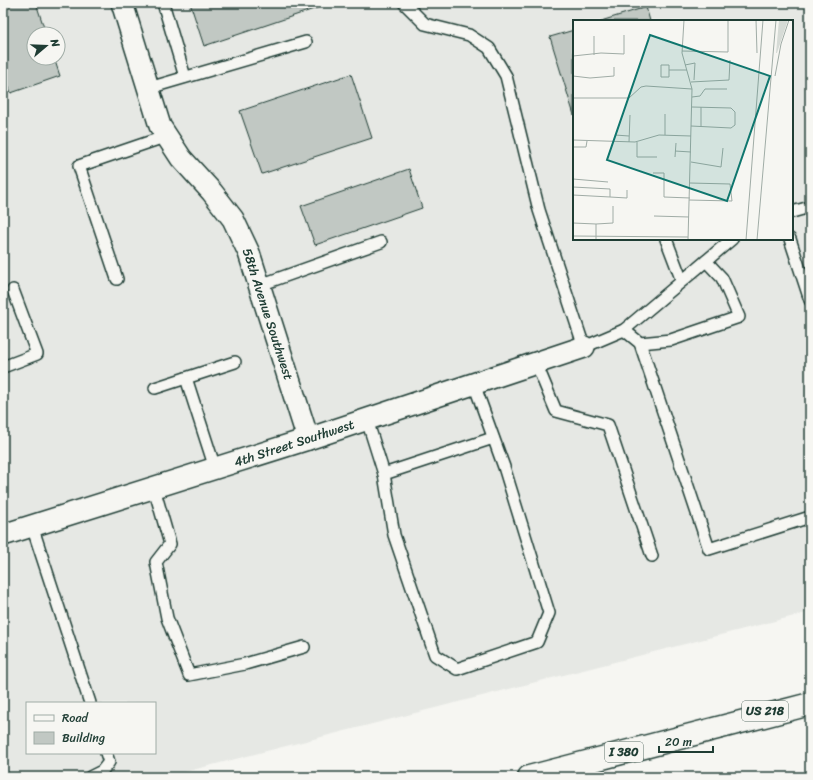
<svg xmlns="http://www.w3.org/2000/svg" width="813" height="780" viewBox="0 0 813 780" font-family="Sriracha,sans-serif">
	<rect width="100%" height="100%" fill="#f6f6f2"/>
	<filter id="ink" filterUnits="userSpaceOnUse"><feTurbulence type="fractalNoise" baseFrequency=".025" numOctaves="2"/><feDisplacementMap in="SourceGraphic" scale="8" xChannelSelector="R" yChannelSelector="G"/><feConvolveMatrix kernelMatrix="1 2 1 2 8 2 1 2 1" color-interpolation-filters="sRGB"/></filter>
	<g filter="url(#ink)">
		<path fill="#e6e8e4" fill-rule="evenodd" d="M3,3H810V612L165,777H3ZM574,21H792V239H574ZM34,34H58V58H34ZM27,703H155V753H27Z"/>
		<g fill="#c1c8c3" stroke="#1f3d34">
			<polygon points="17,3 36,3 46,34 34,34 34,58 54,58 60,76 11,93 3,69 3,8"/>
			<polygon points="190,3 329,3 329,4 204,46"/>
			<polygon points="646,7 650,21 601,21"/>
			<polygon points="574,30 574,115 550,37"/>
			<polygon points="351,74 372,138 262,174 240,111"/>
			<polygon points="409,169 422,208 315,245 301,206"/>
		</g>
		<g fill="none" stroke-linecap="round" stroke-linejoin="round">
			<defs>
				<g id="service">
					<polyline points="163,3 185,77"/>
					<polyline points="404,3 425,24 469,35 489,48 506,76 539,210 584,347 624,330 732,239"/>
					<polyline points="149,88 306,42"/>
					<polyline points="792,212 810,207"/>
					<polyline points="666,239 682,281"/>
					<polyline points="790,239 810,300"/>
					<polyline points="117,279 79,166 167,136"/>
					<polyline points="260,285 381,242"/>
					<polyline points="624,330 640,343 709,549 810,517"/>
					<polyline points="640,343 671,340 739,317 722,278 706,261"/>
					<polyline points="536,363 556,411 608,425 652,556"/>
					<polyline points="3,367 37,354 13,290"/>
					<polyline points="186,378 215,468"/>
					<polyline points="155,388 235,362"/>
					<polyline points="367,420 384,474 394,535 435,655 457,669 537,642 549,613 504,467 474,384"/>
					<polyline points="384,474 493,438"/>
					<polyline points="154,488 170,544 156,562 167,618 189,675 245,664 304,647"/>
					<polyline points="32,526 90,703"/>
					<polyline points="90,777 102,771 109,762 106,753"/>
				</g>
				<g id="minor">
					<polyline points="122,3 160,126 181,158 212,192 233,219 249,253 308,439"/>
					<polyline points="3,535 308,439 584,347"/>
				</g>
				<polyline id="motorway" points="529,777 810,704"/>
			</defs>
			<use href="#service" stroke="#1f3d34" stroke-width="14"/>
			<use href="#minor" stroke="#1f3d34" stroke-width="24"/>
			<use href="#motorway" stroke="#1f3d34" stroke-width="25"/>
			<use href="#service" stroke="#f6f6f2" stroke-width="11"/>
			<use href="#minor" stroke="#f6f6f2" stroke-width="21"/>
			<use href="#motorway" stroke="#f6f6f2" stroke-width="22"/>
		</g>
	</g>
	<g text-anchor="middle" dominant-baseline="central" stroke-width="3.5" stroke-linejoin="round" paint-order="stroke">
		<g fill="#f6f6f2" stroke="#60746d" stroke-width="1">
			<rect x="742" y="701" width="46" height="20" rx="3"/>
			<rect x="605" y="742" width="38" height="20" rx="3"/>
		</g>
		<g font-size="12" font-weight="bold" fill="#1f3d34">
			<text x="765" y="711">US 218</text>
			<text x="624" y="752">I 380</text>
		</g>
		<g font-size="13" fill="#1f3d34" stroke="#f6f6f2">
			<text transform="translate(268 314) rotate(72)">58th Avenue Southwest</text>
			<text transform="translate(294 443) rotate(-18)">4th Street Southwest</text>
		</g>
	</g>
	<g transform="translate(573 20)">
		<rect width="220" height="220" fill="#f6f6f2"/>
		<path d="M206,0H215L204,33H203Z" fill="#d6dbd6"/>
		<path fill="none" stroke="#a0aca6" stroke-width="1" d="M111,0L109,33L119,69L115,220M183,0L184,33M109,31L155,32V0M21,35V16M0,36L28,33L51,34V15M112,45L122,43L121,60M96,50V57H88V45H96V50H114M0,56L17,58L41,56V47M202,56L208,24L216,0M118,62L156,60L157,40M119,77L127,76L132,69H154M0,78H56L68,67L73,66L119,69M92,94V115M118,106L158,108L162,105V92L158,88L119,87M128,106V87M42,115L56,116M0,120L62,122L86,115L118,116M56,122L57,95M64,122V137H84M0,127H13L14,121M102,131L118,132M102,137L103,123M118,142L148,147L150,128M80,153H91V177L117,178M0,159L35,162M0,167L37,169V177L0,175M37,177L54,178V170M116,180L159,181L157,164L117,163M81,196L116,197M0,203L23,204V220M23,204L40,203V186M0,216L115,217M173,220L190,0M184,220L203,0"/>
		<path fill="#0f766e" fill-opacity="0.15" stroke="#0f766e" stroke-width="2" d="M77,15L197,56L154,181L34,140Z"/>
		<rect width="220" height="220" fill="none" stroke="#1f3d34" stroke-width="2"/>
	</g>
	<rect width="813" height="780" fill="none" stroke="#f6f6f2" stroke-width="16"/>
	<rect x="8" y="8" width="797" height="764" fill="none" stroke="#1f3d34" stroke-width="1.5" filter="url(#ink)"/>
	<rect x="26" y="702" width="130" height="52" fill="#f6f6f2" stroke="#a0aca6"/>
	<rect x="34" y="715" width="20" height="6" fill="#f6f6f2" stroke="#a0aca6"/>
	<text x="62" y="722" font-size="12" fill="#1f3d34">Road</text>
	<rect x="34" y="732" width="20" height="12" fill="#c1c8c3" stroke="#a0aca6"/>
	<text x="62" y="742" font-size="12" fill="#1f3d34">Building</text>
	<g transform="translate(46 46) rotate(71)"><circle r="19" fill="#f6f6f2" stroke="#a0aca6"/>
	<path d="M0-3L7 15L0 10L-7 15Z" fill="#1f3d34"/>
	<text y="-6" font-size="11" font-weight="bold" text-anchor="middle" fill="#1f3d34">N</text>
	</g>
	<path d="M659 746v6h54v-6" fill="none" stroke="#1f3d34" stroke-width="2"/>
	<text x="665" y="746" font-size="12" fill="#1f3d34" stroke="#f6f6f2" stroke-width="3" paint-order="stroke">20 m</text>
</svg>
